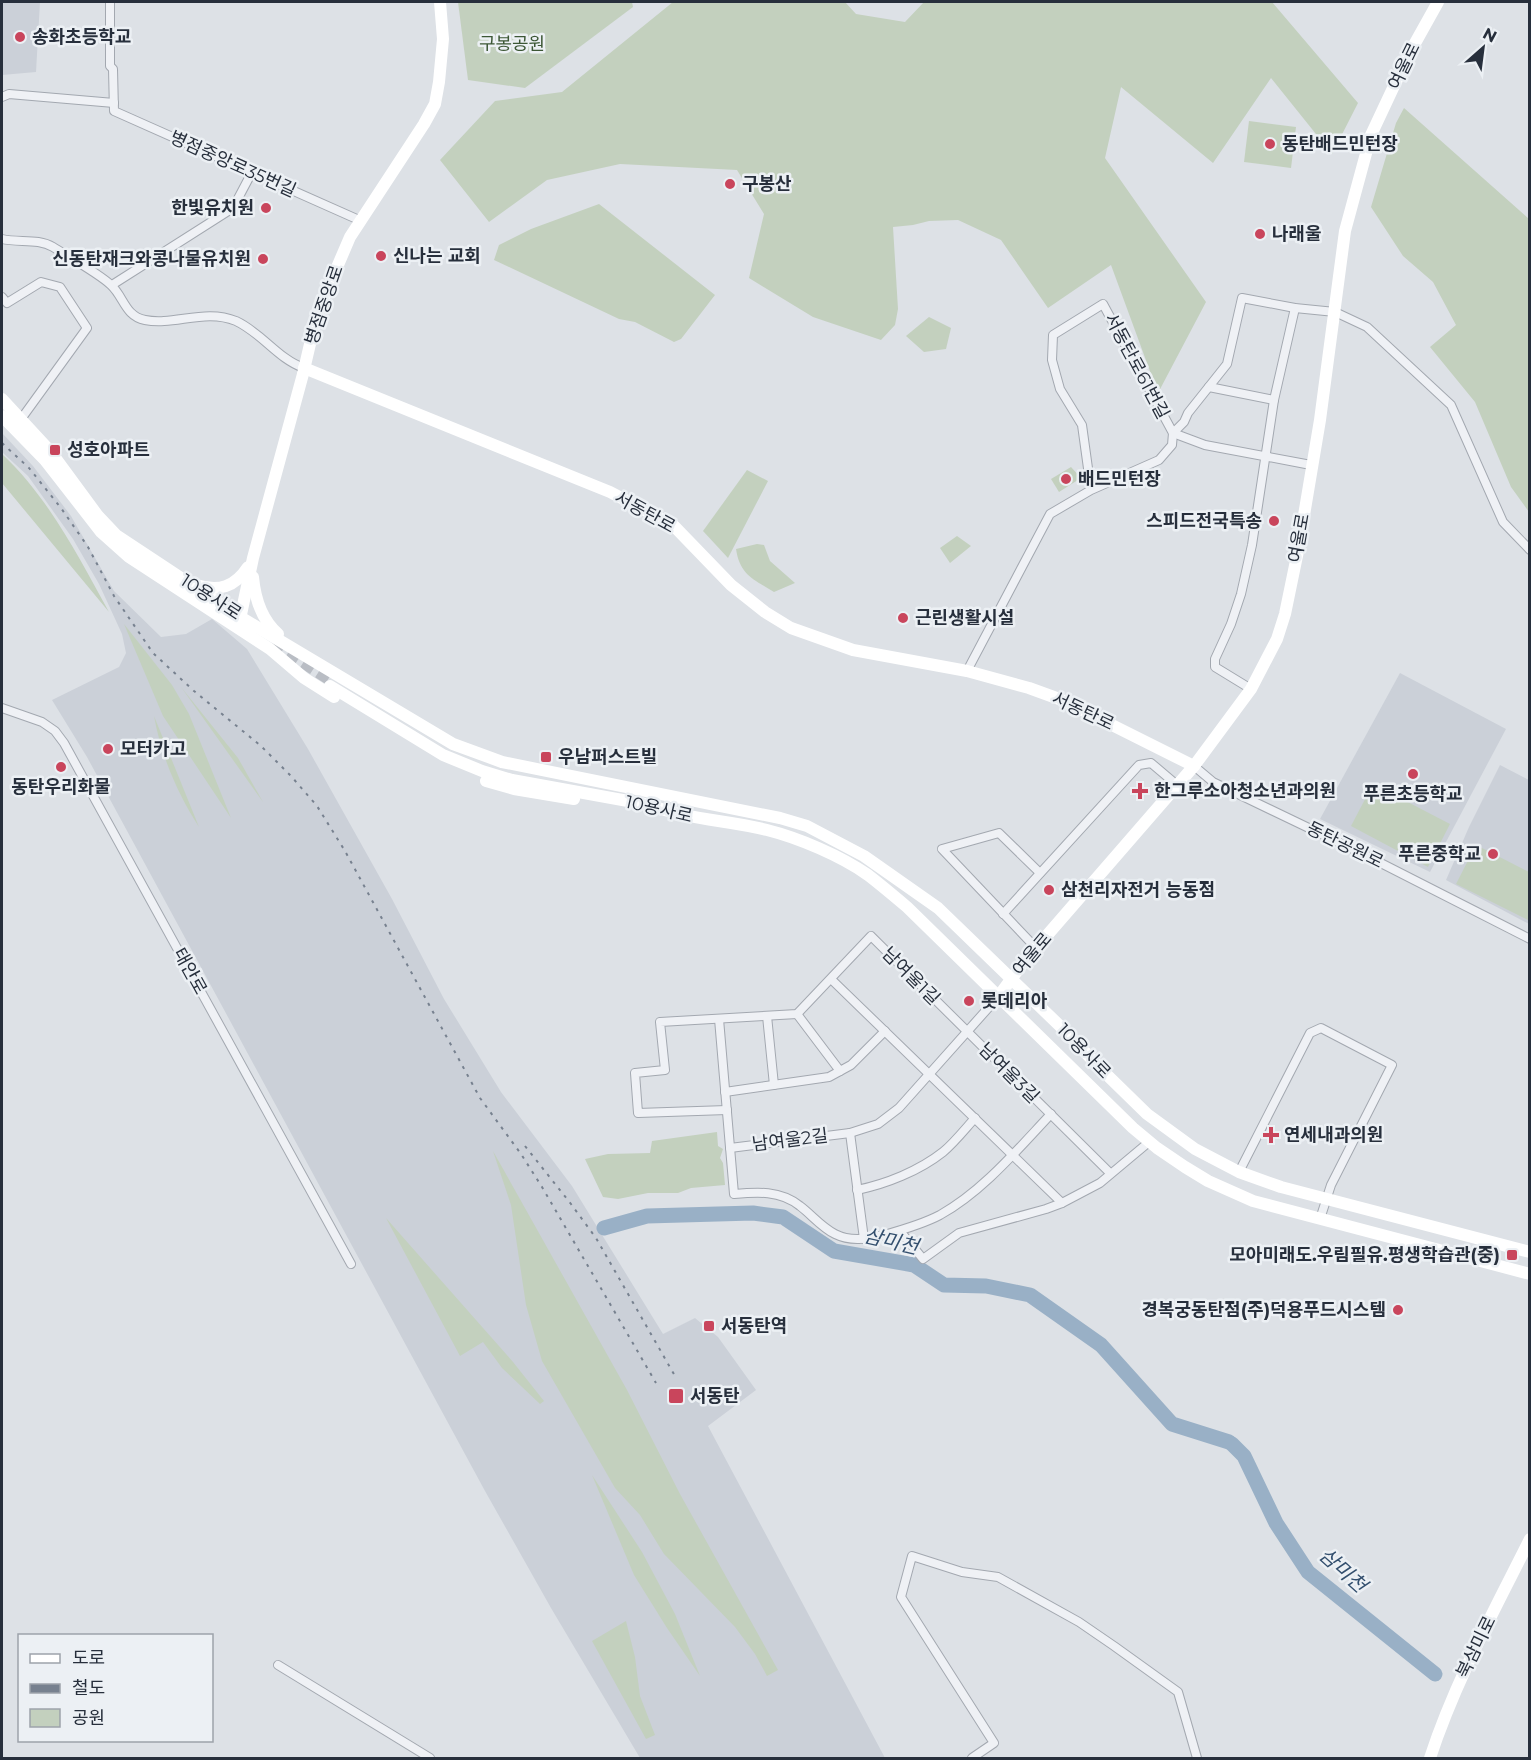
<svg xmlns="http://www.w3.org/2000/svg" width="1531" height="1760" viewBox="0 0 1531 1760" font-family="Montserrat,'Noto Sans KR',sans-serif">
	<rect width="100%" height="100%" fill="#dde1e6"/>
	<g fill="#cbd0d8">
		<polygon points="2,2 40,2 36,72 2,75"/>
		<polygon points="2,433 33,466 71,516 114,591 161,637 186,634 212,619 247,649 308,749 392,899 444,999 501,1092 572,1186 663,1334 695,1318 718,1337 756,1390 708,1426 885,1758 640,1758 551,1608 485,1491 87,757 52,700 119,667 126,653 122,634 99,584 73,539 28,476 2,452"/>
		<polygon points="1400,673 1506,729 1430,872 1320,819"/>
		<polygon points="1500,765 1529,780 1529,924 1446,880 1469,827"/>
	</g>
	<g fill="#c3d0be">
		<polygon points="458,2 632,2 633,7 525,88 468,80"/>
		<polygon points="673,2 845,2 856,14 905,22 924,2 1272,2 1358,103 1332,154 1271,78 1213,163 1121,87 1105,158 1206,302 1158,393 1111,265 1048,308 1001,240 958,220 929,221 913,225 893,227 898,309 895,325 881,340 813,317 749,278 764,214 737,170 620,164 547,180 489,222 440,160 495,101 562,92"/>
		<polygon points="1404,108 1529,219 1529,512 1511,487 1475,402 1430,347 1456,325 1433,282 1403,256 1371,207 1396,123"/>
		<polygon points="1249,121 1296,127 1291,168 1244,162"/>
		<polygon points="599,204 715,295 681,339 674,342 635,322 619,319 494,260 499,245 531,229"/>
		<polygon points="929,317 951,328 946,349 924,352 906,336"/>
		<path d="M2,454C49,498 78,556 109,612L2,483Z"/>
		<polygon points="1071,467 1081,478 1059,492 1051,479"/>
		<polygon points="747,470 768,481 728,558 703,531"/>
		<polygon points="957,536 971,546 950,563 940,548"/>
		<path d="M757,544L764,545L770,561L795,583L774,592C753,579 740,575 736,549Z"/>
		<polygon points="124,624 172,685 189,714 231,818 163,716"/>
		<polygon points="181,687 238,758 263,802"/>
		<path d="M154,716L199,827C177,793 161,755 154,716Z"/>
		<polygon points="1373,784 1450,824 1428,867 1351,826"/>
		<polygon points="1476,845 1529,872 1530,917 1528,920 1456,884"/>
		<polygon points="717,1132 718,1146 723,1149 720,1158 723,1163 725,1185 691,1188 678,1193 648,1193 618,1199 603,1197 585,1159 608,1154 650,1153 652,1141"/>
		<polygon points="493,1151 627,1390 680,1494 778,1670 767,1676 755,1654 735,1627 664,1554 640,1515 615,1488 542,1361 526,1305 511,1205"/>
		<polygon points="386,1218 513,1362 544,1401 540,1404 502,1368 483,1342 460,1356"/>
		<polygon points="592,1475 642,1552 675,1614 700,1676 667,1628 634,1575"/>
		<polygon points="626,1621 635,1657 640,1696 655,1735 646,1739 592,1641"/>
	</g>
	<g fill="none" stroke-linecap="round" stroke-linejoin="round">
		<g stroke="#99b0c6" stroke-width="15">
			<polyline points="604,1228 647,1216 753,1213 783,1217 834,1251 914,1265 944,1285 986,1286 1030,1295 1101,1345 1172,1424 1229,1442"/>
			<polyline points="1232,1444 1244,1456 1276,1523 1308,1572 1435,1674"/>
		</g>
		<polyline stroke="#b9bdc4" stroke-width="12" stroke-dasharray="12 6" stroke-linecap="butt" points="273,643 332,681"/>
		<defs>
			<g id="street">
				<polyline points="110,2 110,66 113,69 114,111 359,220"/>
				<polyline points="2,97 9,94 114,103"/>
				<path d="M2,239C19,243 38,238 53,247C69,257 98,273 111,285C124,297 125,316 145,320C174,326 205,308 236,321C262,333 278,359 304,368"/>
				<polyline points="112,285 233,208 252,172"/>
				<polyline points="2,297 7,303 41,282 60,287 87,328 24,415 16,420"/>
				<polyline points="1209,387 1274,400"/>
				<polyline points="1311,465 1205,445 1173,433 1184,422 1188,413 1227,364 1242,298 1295,308 1335,312 1367,327 1451,405 1503,522 1530,550"/>
				<polyline points="967,671 1050,514 1091,490 1159,460 1172,445 1173,433 1103,304 1053,335 1052,360 1060,389 1082,425 1091,490"/>
				<polyline points="1251,689 1215,667 1215,659 1231,624 1241,594 1252,545 1274,400 1295,308"/>
				<polyline points="2,708 42,722 55,731 64,743 351,1264"/>
				<polyline points="1194,766 1213,782 1365,855 1530,939"/>
				<polyline points="1003,914 1139,765 1151,763 1177,785"/>
				<polyline points="1036,948 942,849 999,833 1040,873"/>
				<polyline points="832,980 1062,1203"/>
				<polyline points="797,1014 840,1071"/>
				<polyline points="767,1016 774,1085"/>
				<path d="M719,1019L734,1194C757,1192 780,1190 800,1206C812,1215 821,1227 835,1234C851,1242 867,1239 884,1235C902,1230 923,1224 940,1215C983,1191 1017,1150 1051,1114"/>
				<polyline points="725,1092 829,1077 851,1065 885,1031"/>
				<polyline points="727,1110 638,1113 635,1073 665,1070 660,1022 797,1014 871,936 1110,1173"/>
				<polyline points="850,1133 864,1239"/>
				<polyline points="730,1148 850,1133 878,1124 899,1108 998,997"/>
				<polyline points="1239,1172 1310,1033 1321,1028 1392,1065 1331,1185 1320,1219"/>
				<path d="M857,1190C886,1184 919,1171 943,1152C954,1143 965,1129 975,1118"/>
				<polyline points="900,1231 923,1259 959,1233 1046,1209 1062,1203 1100,1183 1149,1142"/>
				<polyline points="278,1665 430,1758"/>
				<polyline points="972,1758 994,1743 901,1597 912,1556 962,1572 998,1577 1079,1622 1114,1646 1178,1692 1197,1758"/>
			</g>
		</defs>
		<use href="#street" stroke="#a3a8b0" stroke-width="10"/>
		<use href="#street" stroke="#eff1f5" stroke-width="8"/>
		<g stroke="#fff" stroke-width="12">
			<polyline points="304,368 610,492 673,525 731,585 765,612 791,628 853,650 967,671 1029,688 1062,700 1194,766"/>
			<polyline points="2,399 51,452 98,516 116,535 240,617 453,744 502,762 780,818 807,826 864,856 938,908 1062,1028 1104,1072 1147,1114 1195,1149 1239,1172 1281,1187 1530,1252"/>
			<polyline points="2,416 45,460 101,532 129,557 270,649 304,678 334,697"/>
			<path d="M253,577C255,599 261,619 278,634"/>
			<path d="M196,585C219,592 235,587 248,567"/>
			<polyline points="239,624 253,558 303,374 317,314 350,237 424,124 435,104 439,82 443,39 440,2"/>
			<path d="M330,686L443,755L482,771L512,780L650,805C688,820 728,820 767,830C799,838 841,856 868,875C881,885 894,896 907,907L1133,1128L1157,1148L1185,1167L1208,1181L1253,1201L1530,1274"/>
			<polyline points="486,781 514,789 574,799"/>
			<polyline points="998,997 1023,963 1194,766 1251,689 1277,639 1285,614 1298,551 1320,420 1345,231 1371,135 1409,54 1438,2"/>
			<path d="M1430,1758C1455,1682 1494,1611 1530,1539"/>
		</g>
		<g stroke="#77818f" stroke-width="2" stroke-dasharray="3 6" stroke-linecap="butt">
			<polyline points="2,443 29,468 61,508 88,547 114,596 153,653 194,691 261,746 291,776 317,806 345,851 480,1098 521,1154 542,1187 656,1383"/>
			<polyline points="525,1146 571,1204 596,1238 675,1376"/>
		</g>
	</g>
	<g fill="#c9455c" stroke="#ecf0f4" stroke-width="2">
		<circle cx="20" cy="37" r="6"/>
		<circle cx="1270" cy="144" r="6"/>
		<circle cx="730" cy="184" r="6"/>
		<circle cx="266" cy="208" r="6"/>
		<circle cx="1260" cy="234" r="6"/>
		<circle cx="381" cy="256" r="6"/>
		<circle cx="263" cy="259" r="6"/>
		<rect x="49" y="444" width="12" height="12" rx="3"/>
		<circle cx="1066" cy="479" r="6"/>
		<circle cx="1274" cy="521" r="6"/>
		<circle cx="903" cy="618" r="6"/>
		<circle cx="108" cy="749" r="6"/>
		<rect x="540" y="751" width="12" height="12" rx="3"/>
		<circle cx="61" cy="767" r="6"/>
		<circle cx="1413" cy="774" r="6"/>
		<path d="M1137 782h6v6h6v6h-6v6h-6v-6h-6v-6h6z"/>
		<circle cx="1493" cy="854" r="6"/>
		<circle cx="1049" cy="890" r="6"/>
		<circle cx="969" cy="1001" r="6"/>
		<path d="M1268 1126h6v6h6v6h-6v6h-6v-6h-6v-6h6z"/>
		<rect x="1506" y="1249" width="12" height="12" rx="3"/>
		<circle cx="1398" cy="1310" r="6"/>
		<rect x="703" y="1320" width="12" height="12" rx="3"/>
		<rect x="668" y="1388" width="16" height="16" rx="3"/>
	</g>
	<g text-anchor="middle" dominant-baseline="central" stroke-width="5" stroke-linejoin="round" paint-order="stroke">
		<g font-size="18" font-weight="bold" fill="#272f3c" stroke="#ecf0f4" text-anchor="start">
			<text x="32" y="37">송화초등학교</text>
			<text x="1282" y="144">동탄배드민턴장</text>
			<text x="742" y="184">구봉산</text>
			<text x="254" y="208" text-anchor="end">한빛유치원</text>
			<text x="1272" y="234">나래울</text>
			<text x="393" y="256">신나는 교회</text>
			<text x="251" y="259" text-anchor="end">신동탄재크와콩나물유치원</text>
			<text x="67" y="450">성호아파트</text>
			<text x="1078" y="479">배드민턴장</text>
			<text x="1262" y="521" text-anchor="end">스피드전국특송</text>
			<text x="915" y="618">근린생활시설</text>
			<text x="120" y="749">모터카고</text>
			<text x="558" y="757">우남퍼스트빌</text>
			<text x="61" y="787" text-anchor="middle">동탄우리화물</text>
			<text x="1154" y="791">한그루소아청소년과의원</text>
			<text x="1413" y="794" text-anchor="middle">푸른초등학교</text>
			<text x="1481" y="854" text-anchor="end">푸른중학교</text>
			<text x="1061" y="890">삼천리자전거 능동점</text>
			<text x="981" y="1001">롯데리아</text>
			<text x="1284" y="1135">연세내과의원</text>
			<text x="1500" y="1255" text-anchor="end">모아미래도.우림필유.평생학습관(중)</text>
			<text x="1386" y="1310" text-anchor="end">경복궁동탄점(주)덕용푸드시스템</text>
			<text x="721" y="1326">서동탄역</text>
			<text x="690" y="1396">서동탄</text>
		</g>
		<g font-size="18" fill="#3c5735" stroke="#ecf0f4">
			<text x="512" y="44">구봉공원</text>
		</g>
		<g font-size="18" fill="#272f3c" stroke="#ecf0f4">
			<text transform="translate(1404 66) rotate(-64)">여울로</text>
			<text transform="translate(233 164) rotate(24)">병점중앙로35번길</text>
			<text transform="translate(324 305) rotate(-71)">병점중앙로</text>
			<text transform="translate(1137 366) rotate(62)">서동탄로61번길</text>
			<text transform="translate(645 512) rotate(29)">서동탄로</text>
			<text transform="translate(1299 538) rotate(-80)">여울로</text>
			<text transform="translate(211 597) rotate(33)">10용사로</text>
			<text transform="translate(1083 711) rotate(25)">서동탄로</text>
			<text transform="translate(659 809) rotate(13)">10용사로</text>
			<text transform="translate(1345 845) rotate(26)">동탄공원로</text>
			<text transform="translate(1032 954) rotate(-50)">여울로</text>
			<text transform="translate(190 971) rotate(61)">태안로</text>
			<text transform="translate(911 976) rotate(45)">남여울1길</text>
			<text transform="translate(1084 1051) rotate(46)">10용사로</text>
			<text transform="translate(1009 1073) rotate(45)">남여울3길</text>
			<text transform="translate(790 1140) rotate(-7)">남여울2길</text>
			<text transform="translate(1476 1647) rotate(-64)">북삼미로</text>
		</g>
		<g font-size="20" font-style="italic" fill="#334f6e" stroke="#ecf0f4">
			<text transform="translate(891 1241) rotate(13)">삼미천</text>
			<text transform="translate(1343 1570) rotate(42)">삼미천</text>
		</g>
	</g>
	<rect width="1531" height="1760" fill="none" stroke="#272f3c" stroke-width="6"/>
	<rect x="18" y="1634" width="195" height="108" fill="#ecf0f4" stroke="#9da3aa" stroke-width="1.5"/>
	<rect x="30" y="1654" width="30" height="9" fill="#ffffff" stroke="#9da3aa" stroke-width="1.5"/>
	<text x="72" y="1664" font-size="18" fill="#272f3c">도로</text>
	<rect x="30" y="1684" width="30" height="9" fill="#77818f" stroke="#9da3aa" stroke-width="1.5"/>
	<text x="72" y="1694" font-size="18" fill="#272f3c">철도</text>
	<rect x="30" y="1709" width="30" height="18" fill="#c3d0be" stroke="#9da3aa" stroke-width="1.5"/>
	<text x="72" y="1724" font-size="18" fill="#272f3c">공원</text>
	<g transform="translate(1483 48) rotate(28)" stroke="#ecf0f4" stroke-width="4.5" paint-order="stroke">
	<path d="M0-4.5L10 22L0 15L-10 22Z" fill="#272f3c"/>
	<text y="-9" font-size="16" font-weight="bold" text-anchor="middle" fill="#272f3c">N</text>
	</g>
</svg>
